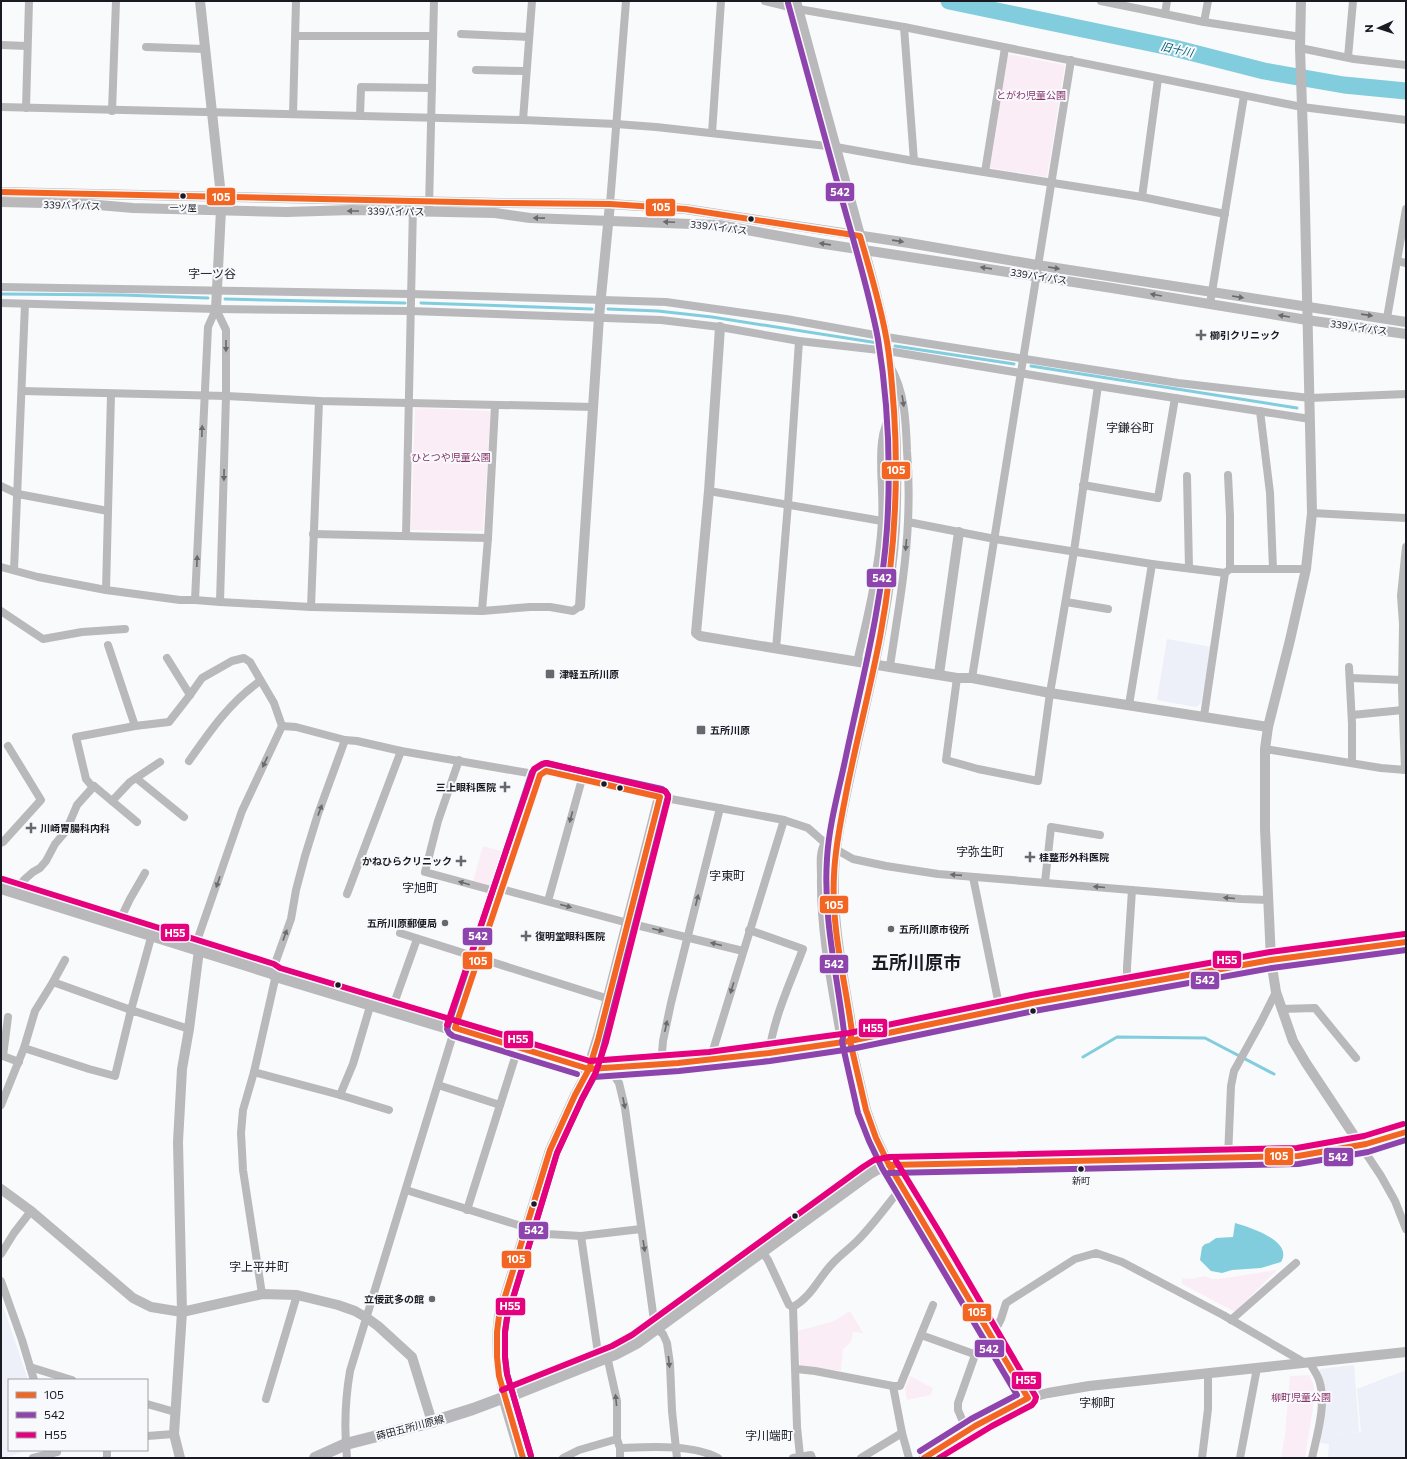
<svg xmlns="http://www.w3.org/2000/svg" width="1407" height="1459" viewBox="0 0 1407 1459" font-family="Commissioner,'Noto Sans JP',sans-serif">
	<rect width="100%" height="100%" fill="#f9fafc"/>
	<g fill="#edeff9">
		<polygon points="1167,639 1211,647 1201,703 1196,707 1157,700"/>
		<polygon points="1,1300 28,1380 9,1380 9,1450 29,1450 4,1458 1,1458"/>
		<polygon points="1354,1365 1359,1432 1321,1435 1324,1391 1319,1369"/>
		<polygon points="1406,1370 1406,1458 1328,1458 1329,1444 1320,1443 1321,1435 1361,1432 1357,1389"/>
	</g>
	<g fill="#fbedf5">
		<polygon points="1008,54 1065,65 1047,177 990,168"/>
		<polygon points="415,408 491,411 483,531 411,530"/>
		<polygon points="483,846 505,852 493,887 473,881"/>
		<polygon points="1277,1270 1235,1312 1182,1284 1182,1278 1190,1279 1205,1276 1212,1279 1219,1279"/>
		<polygon points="850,1311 863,1333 853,1332 851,1342 843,1349 841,1371 800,1366 798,1331 834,1321"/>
		<polygon points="1309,1375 1313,1383 1315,1394 1305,1458 1281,1458 1285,1435 1290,1376"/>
		<polygon points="910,1376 933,1388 931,1395 907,1400 905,1388"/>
	</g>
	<path fill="#81cdde" d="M1235,1223C1249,1227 1294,1241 1281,1262L1261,1268L1232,1270L1222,1273L1211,1271L1200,1260L1202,1247L1205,1244L1209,1243L1216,1238L1233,1237Z"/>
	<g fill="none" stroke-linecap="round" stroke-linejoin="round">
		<g stroke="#81cdde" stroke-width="3">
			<polyline points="1,294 122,295 208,298"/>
			<polyline points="225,299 405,303"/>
			<polyline points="421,303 592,309"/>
			<polyline points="608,309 658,311 712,317 878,343"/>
			<polyline points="895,346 1014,364"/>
			<polyline points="1031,366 1297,408"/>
			<polyline points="1083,1057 1117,1037 1205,1038 1274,1074"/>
		</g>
		<polyline stroke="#81cdde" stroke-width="17" points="949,1 1174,48 1264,71 1344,85 1406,91"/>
		<g stroke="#b9b8bb" stroke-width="8">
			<polyline points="765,1 798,9 904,27 1302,107 1406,120"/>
			<polyline points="1101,1 1204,22 1301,37"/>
			<polyline points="1165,14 1167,1"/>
			<polyline points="1204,22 1208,1"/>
			<polyline points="904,27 914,161"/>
			<polyline points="461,34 529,37"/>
			<polyline points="296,36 433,36"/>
			<polyline points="1,45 27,46"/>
			<polyline points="146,47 205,49"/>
			<polyline points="1300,48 1354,59 1406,65"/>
			<polyline points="1348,57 1353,1"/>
			<polyline points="476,70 526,71"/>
			<polyline points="1,107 523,120 616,124 656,127 836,147 914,161 1142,197 1225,214"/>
			<polyline points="26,108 29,1"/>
			<polyline points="112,111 116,1"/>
			<polyline points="293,114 296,1"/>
			<polyline points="360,116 361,87 432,88"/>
			<polyline points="523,120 532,1"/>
			<polyline points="712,133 721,1"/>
			<polyline points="985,172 1005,48"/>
			<polyline points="1142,197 1158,79"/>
			<polyline points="610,204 626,1"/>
			<polyline points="429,207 434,1"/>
			<polyline points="1397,261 1406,263"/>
			<polyline points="1,287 411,294 666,302 786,319 886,337 1178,383 1310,398 1406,394"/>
			<polyline points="1,303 216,309 411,311 661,320 720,327 799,341 888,351 1098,386 1310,419"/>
			<polyline points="1210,304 1244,96"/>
			<polyline points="216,309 226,330 226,396 220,602"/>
			<polyline points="1387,318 1406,209"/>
			<polyline points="22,391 226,396 319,401 594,407"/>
			<polyline points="1260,411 1270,493 1273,569"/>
			<polyline points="1228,475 1230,516 1230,569"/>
			<polyline points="1187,476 1189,568"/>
			<polyline points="1083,485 1158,498 1175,398"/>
			<polyline points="1,486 18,494 108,511"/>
			<polyline points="709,491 882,521"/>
			<polyline points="1312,513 1406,518"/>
			<polyline points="908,522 995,539 1152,564 1225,573"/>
			<polyline points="313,534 488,538"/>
			<polyline points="406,536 413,206"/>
			<polyline points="1,567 38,577 106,590 180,600 195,600 220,602 311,607 482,611 530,607 550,607 573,611 580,606"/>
			<polyline points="14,570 25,304"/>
			<polyline points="106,590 111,394"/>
			<polyline points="195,600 208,327 216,309"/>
			<polyline points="1066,602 1108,609"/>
			<polyline points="311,607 319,401"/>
			<polyline points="1,611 43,639 82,632 125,629"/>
			<polyline points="482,611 488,538 495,406"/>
			<polyline points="108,645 135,726"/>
			<polyline points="776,649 788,504 799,341"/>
			<polyline points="167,658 190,695"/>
			<path d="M857,662C868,616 879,569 882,522C884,495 879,468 882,442C883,430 888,419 893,408"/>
			<path d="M890,666C897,618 906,570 908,521C909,498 909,475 907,451C906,422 905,392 890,366"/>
			<polyline points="1349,667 1352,724 1352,763"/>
			<polyline points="957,678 946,760 978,769 1038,781 1050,693 1074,551 1098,386"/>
			<polyline points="972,678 1071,60"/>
			<polyline points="1350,678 1402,680"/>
			<polyline points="1129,705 1152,564"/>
			<polyline points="1352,715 1403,710"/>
			<polyline points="1204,716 1225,573 1230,569 1306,569"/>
			<polyline points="282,726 296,727 345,740 357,741 401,751 540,775"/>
			<polyline points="1265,749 1381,768 1406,770"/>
			<polyline points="459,760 438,821 425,872 495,891 501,889 628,923 743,951"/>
			<path d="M189,761C210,731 229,703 260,681"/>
			<polyline points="1405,770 1402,689 1403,624 1401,596 1406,547"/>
			<polyline points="136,778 184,817"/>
			<polyline points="94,786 137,822"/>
			<polyline points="112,801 130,782 160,762"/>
			<polyline points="1,843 3,842 41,800 8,746"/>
			<path d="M825,843C819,852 821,866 821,876C820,928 830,978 839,1029L841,1034L850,1041"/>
			<polyline points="973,877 1000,1010"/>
			<polyline points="1045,882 1051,827 1100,835"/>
			<polyline points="14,891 25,879 33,872 40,868 46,861 55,844 66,831 77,805 94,786 91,785 86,779 76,737 135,726 169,722 190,695 202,678 232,661 244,658 250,662 274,703 282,726 242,811 198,938 199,950"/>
			<polyline points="347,894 401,751"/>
			<polyline points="548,901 582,779"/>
			<polyline points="118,924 130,899 145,873"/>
			<path d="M749,930L803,949C790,983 774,1017 769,1053"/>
			<polyline points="400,933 609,999"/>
			<polyline points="272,972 291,919 296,890 305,856 318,814 345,740"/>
			<polyline points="53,982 65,960"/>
			<polyline points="1127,985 1127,967 1132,890"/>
			<polyline points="392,1009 417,939"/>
			<polyline points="1281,1009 1315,1008 1356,1058"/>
			<polyline points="8,1017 3,1056 19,1062"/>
			<polyline points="24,1048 89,1069 115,1076 131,1010 189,1029"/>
			<polyline points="710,1060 784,820"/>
			<polyline points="661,1065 663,1041 671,1003 720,808"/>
			<polyline points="609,1068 619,1083 625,1108 655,1328 663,1334 667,1343 670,1364 672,1411 677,1458"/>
			<polyline points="254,1072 340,1095 389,1110"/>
			<polyline points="438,1085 500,1105"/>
			<polyline points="340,1095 353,1064 371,1003"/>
			<polyline points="1,1105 24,1048 35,1011 53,982 131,1010 152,934"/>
			<polyline points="1361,1146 1381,1176 1395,1201 1406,1229"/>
			<polyline points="1228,1157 1231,1086 1234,1071 1261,1022 1276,992"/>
			<polyline points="406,1190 547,1234 581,1236 641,1229"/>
			<polyline points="467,1210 518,1048"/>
			<polyline points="581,1236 599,1360"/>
			<polyline points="761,1250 768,1260 789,1305 793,1307 797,1427 800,1456"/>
			<polyline points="1,1254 14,1233 31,1211"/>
			<polyline points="1,1281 22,1340 34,1380"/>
			<polyline points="262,1294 243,1170 241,1133 243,1110 254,1072 276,975"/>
			<path d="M793,1307C811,1297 818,1279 832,1264C839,1256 849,1249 857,1241C873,1225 887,1205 902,1187"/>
			<polyline points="1231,1320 1296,1263"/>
			<polyline points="921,1335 974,1354"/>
			<polyline points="607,1356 617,1401 617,1439 620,1448 620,1458"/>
			<path d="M1310,1363C1313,1369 1317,1374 1319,1380C1327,1403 1317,1435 1312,1458"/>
			<polyline points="30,1367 72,1380"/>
			<polyline points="796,1369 815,1371 893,1386 902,1433 909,1458"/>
			<polyline points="893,1386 900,1386 933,1305"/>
			<polyline points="266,1399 297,1295"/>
			<polyline points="147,1404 175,1412"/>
			<polyline points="967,1431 958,1410 958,1403 980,1341 989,1331 998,1325 1001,1319 1006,1303 1075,1259 1096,1253 1122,1262 1223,1315 1305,1363"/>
			<polyline points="147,1436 174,1434"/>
			<path d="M620,1448C649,1447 693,1444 718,1458"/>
			<polyline points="107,1450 107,1458"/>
			<polyline points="33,1458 57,1452"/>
			<path d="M347,1458C344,1428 345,1400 350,1371L455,1028L540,775L546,771L660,797L784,820L808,828L825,843L853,859L886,866L938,874L1241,899L1268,900"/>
			<polyline points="563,1458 579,1450 617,1439"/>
			<polyline points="793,1458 811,1455 812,1458"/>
			<polyline points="861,1458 902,1433"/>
			<polyline points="1202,1458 1208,1409 1208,1374"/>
			<polyline points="1240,1458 1257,1368"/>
		</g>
		<g stroke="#b9b8bb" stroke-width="10">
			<polyline points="200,1 221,196 221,210 216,309"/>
			<path d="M796,1C815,72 834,142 854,213C865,255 879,297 886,340C896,402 898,466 895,528C890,609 868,690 851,770C845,799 838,828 835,857C830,913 842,969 851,1024L852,1032L850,1041L866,1110L876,1138L889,1165L933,1237L1028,1398"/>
			<polyline points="1301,1 1300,48 1304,165 1312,513 1306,569 1290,640 1268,727 1265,749 1265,829 1271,960 1276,992 1293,1041 1306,1063 1361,1146"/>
			<polyline points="1,192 501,203 610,204 685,209 909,243 1037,265 1406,322"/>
			<polyline points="1,202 87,204 133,208 286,212 352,210 495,213 530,218 719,225 818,243 1112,288 1307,320 1406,334"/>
			<polyline points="720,327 709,491 696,633 700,636 957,678 972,678 1050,693 1268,727"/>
			<polyline points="580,606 599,317 610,204"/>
			<polyline points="939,674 959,532"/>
			<polyline points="1,1189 31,1211 133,1298 151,1307 182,1312 262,1294 297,1295 338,1305 355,1311 367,1318 378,1326 412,1357 432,1422"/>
			<path d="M505,1397C497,1369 495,1345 499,1316L550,1150L575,1095L589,1069"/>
			<polyline points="180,1458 174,1434 182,1312 178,1142 182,1069 189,1029 199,950"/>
			<polyline points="924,1458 967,1431 1009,1407 1028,1398 1048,1393 1089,1386 1406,1352"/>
		</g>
		<g stroke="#b8b7bb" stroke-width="12">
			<polyline points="589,1069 600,1033 660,797"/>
			<polyline points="315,1458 346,1444 432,1422 473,1409 505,1397"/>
		</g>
		<g stroke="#b9b8ba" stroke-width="14">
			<polyline points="1,887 272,972 276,975 567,1063 589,1069 609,1068 710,1060 769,1053 850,1041 1032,1003 1271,960 1406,942"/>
			<path d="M523,1458L505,1397L615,1353L636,1342L868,1173L877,1168L889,1165L1298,1156C1335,1150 1371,1145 1406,1132"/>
		</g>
		<defs>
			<g id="bus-1">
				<path d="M1,192L501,203L610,204L685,209L860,236C870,271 881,306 887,342C891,365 892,388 894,411C899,486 894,562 880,637C870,691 855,745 845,799C840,824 835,849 834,875C831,928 845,980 852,1032L850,1041L866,1110L876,1138L889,1165L1028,1398L975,1426L924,1458"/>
				<polygon points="546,771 660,797 598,1040 589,1069 455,1028 540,775"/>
				<polyline points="589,1069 678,1063 769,1053 850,1041 1032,1003 1271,960 1406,942"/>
				<polyline points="889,1165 1298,1156 1366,1144 1406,1132"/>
				<polyline points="523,1458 499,1376 497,1357 497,1332 499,1316 550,1150 575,1095 589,1069"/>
			</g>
			<g id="bus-2">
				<path d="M788,3C806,67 823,132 841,196C854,243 869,291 878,339C888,401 891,465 887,528C882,605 862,680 846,756C839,790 829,824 827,859C823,918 837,974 844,1032L842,1042L858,1113L869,1141L882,1168L1017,1395L971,1419L920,1451"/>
				<polyline points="577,1074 453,1036 449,1033 447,1029 532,772 535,769 545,763 662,789 666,792 668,796 600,1060"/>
				<polyline points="889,1173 1298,1164 1368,1152 1406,1140"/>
				<polyline points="531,1456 507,1374 505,1357 505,1332 507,1318 557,1153 582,1099 594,1077 679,1071 770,1061 851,1049 1034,1011 1272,968 1406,950"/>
			</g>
			<g id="bus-3">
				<polyline points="3,879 274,964 280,968 590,1061 709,1052 849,1033 1031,995 1270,952 1405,934"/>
				<polyline points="447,1025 534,769 542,764 547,763 665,791 668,795 668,799 606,1042 596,1072 582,1099 557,1153 507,1318 505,1332 505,1357 507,1374 531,1456"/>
				<polyline points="896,1161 940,1233 1036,1397 1035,1401 1032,1405 992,1426 939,1458"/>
				<polyline points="502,1390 612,1346 632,1335 863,1167 874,1160 889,1157 1297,1148 1364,1136 1403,1124"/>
			</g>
		</defs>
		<use href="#bus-1" stroke="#f8f9fd" stroke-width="9"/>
		<use href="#bus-2" stroke="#f8f9fd" stroke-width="9"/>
		<use href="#bus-3" stroke="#f8f9fd" stroke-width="9"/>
		<use href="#bus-1" stroke="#f26522" stroke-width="6"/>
		<use href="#bus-2" stroke="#8e44ad" stroke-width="6"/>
		<use href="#bus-3" stroke="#e5007d" stroke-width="6"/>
	</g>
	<defs><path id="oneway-solid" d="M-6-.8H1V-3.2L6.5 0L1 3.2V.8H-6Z"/></defs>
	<g fill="#69696e">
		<use href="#oneway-solid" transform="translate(353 211) rotate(-180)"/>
		<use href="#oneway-solid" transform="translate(539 218) rotate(-179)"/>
		<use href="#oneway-solid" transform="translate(669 222) rotate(-178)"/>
		<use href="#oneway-solid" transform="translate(898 241) rotate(8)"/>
		<use href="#oneway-solid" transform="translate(825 244) rotate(-172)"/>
		<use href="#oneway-solid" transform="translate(986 268) rotate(-172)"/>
		<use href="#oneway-solid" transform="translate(1054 268) rotate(9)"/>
		<use href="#oneway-solid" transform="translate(1156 295) rotate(-170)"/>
		<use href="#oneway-solid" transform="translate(1238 297) rotate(9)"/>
		<use href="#oneway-solid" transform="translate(1367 315) rotate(8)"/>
		<use href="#oneway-solid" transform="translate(1284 316) rotate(-171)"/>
		<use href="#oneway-solid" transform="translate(226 346) rotate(90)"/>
		<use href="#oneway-solid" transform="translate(903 401) rotate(81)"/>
		<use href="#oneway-solid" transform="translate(202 431) rotate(-88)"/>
		<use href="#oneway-solid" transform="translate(224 475) rotate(91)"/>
		<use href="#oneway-solid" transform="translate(906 545) rotate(95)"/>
		<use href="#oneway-solid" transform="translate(197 561) rotate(-88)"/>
		<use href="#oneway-solid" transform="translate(265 762) rotate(115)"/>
		<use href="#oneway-solid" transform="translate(320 810) rotate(-70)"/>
		<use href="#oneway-solid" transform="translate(571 817) rotate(105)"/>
		<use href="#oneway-solid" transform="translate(956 875) rotate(-176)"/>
		<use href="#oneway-solid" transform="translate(218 882) rotate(109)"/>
		<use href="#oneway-solid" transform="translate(464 883) rotate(-164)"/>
		<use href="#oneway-solid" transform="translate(1099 887) rotate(-175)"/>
		<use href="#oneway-solid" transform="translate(1229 898) rotate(-175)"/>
		<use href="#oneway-solid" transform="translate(697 900) rotate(-76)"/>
		<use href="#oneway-solid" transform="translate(566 906) rotate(15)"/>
		<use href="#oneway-solid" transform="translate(658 930) rotate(14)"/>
		<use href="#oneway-solid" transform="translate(285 935) rotate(-70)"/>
		<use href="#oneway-solid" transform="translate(716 944) rotate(-166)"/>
		<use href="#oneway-solid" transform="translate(732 988) rotate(107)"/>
		<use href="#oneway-solid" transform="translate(666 1026) rotate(-78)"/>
		<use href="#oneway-solid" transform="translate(624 1103) rotate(79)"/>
		<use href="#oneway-solid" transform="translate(644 1246) rotate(81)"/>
		<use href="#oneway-solid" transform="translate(669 1362) rotate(84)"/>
		<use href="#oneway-solid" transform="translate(616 1400) rotate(-96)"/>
	</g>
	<g fill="#191a22" stroke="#f8f9fd" stroke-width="1.5">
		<circle cx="183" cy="196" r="3.5"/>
		<circle cx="751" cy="219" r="3.5"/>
		<circle cx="604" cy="784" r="3.5"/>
		<circle cx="620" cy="788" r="3.5"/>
		<circle cx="338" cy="985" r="3.5"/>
		<circle cx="1033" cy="1011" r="3.5"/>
		<circle cx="1081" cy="1169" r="3.5"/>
		<circle cx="534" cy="1204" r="3.5"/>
		<circle cx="795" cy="1216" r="3.5"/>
	</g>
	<g fill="#67686e" stroke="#f8f9fd" stroke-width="1.5">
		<path d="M1199 329h4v4h4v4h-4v4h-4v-4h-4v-4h4z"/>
		<rect x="545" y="669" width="10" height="10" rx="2"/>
		<rect x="696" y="725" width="10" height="10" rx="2"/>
		<path d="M503 781h4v4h4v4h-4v4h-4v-4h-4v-4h4z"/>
		<path d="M29 822h4v4h4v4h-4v4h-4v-4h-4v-4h4z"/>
		<path d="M1028 851h4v4h4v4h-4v4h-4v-4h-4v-4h4z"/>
		<path d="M459 855h4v4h4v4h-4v4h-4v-4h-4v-4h4z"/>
		<circle cx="445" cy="923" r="4"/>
		<circle cx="891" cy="929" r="4"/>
		<path d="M524 930h4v4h4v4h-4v4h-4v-4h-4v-4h4z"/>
		<circle cx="432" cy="1299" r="4"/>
	</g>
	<g text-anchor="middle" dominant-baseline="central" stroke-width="4" stroke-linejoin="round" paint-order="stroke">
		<g font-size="9" fill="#191a22" stroke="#f8f9fd">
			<text x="183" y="207">一ツ屋</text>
			<text x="1081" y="1180">新町</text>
		</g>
		<g font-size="10" fill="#873167" stroke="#f8f9fd">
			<text x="1031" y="95">とがわ児童公園</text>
			<text x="451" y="457">ひとつや児童公園</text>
			<text x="1301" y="1397">柳町児童公園</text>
		</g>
		<g font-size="10" fill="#191a22" stroke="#f8f9fd">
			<text transform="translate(72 205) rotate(2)">339バイパス</text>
			<text transform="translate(396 211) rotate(1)">339バイパス</text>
			<text transform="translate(719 227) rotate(7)">339バイパス</text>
			<text transform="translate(1039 276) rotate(9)">339バイパス</text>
			<text transform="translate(1359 327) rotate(8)">339バイパス</text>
			<text transform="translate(410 1427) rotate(-15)">蒔田五所川原線</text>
		</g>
		<g font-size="10" font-weight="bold" fill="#191a22" stroke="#f8f9fd" text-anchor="start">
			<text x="1210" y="335">櫛引クリニック</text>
			<text x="559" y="674">津軽五所川原</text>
			<text x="710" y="730">五所川原</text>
			<text x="496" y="787" text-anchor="end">三上眼科医院</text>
			<text x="40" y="828">川崎胃腸科内科</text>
			<text x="1039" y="857">桂整形外科医院</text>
			<text x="452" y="861" text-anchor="end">かねひらクリニック</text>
			<text x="437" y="923" text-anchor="end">五所川原郵便局</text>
			<text x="899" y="929">五所川原市役所</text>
			<text x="535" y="936">復明堂眼科医院</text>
			<text x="424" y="1299" text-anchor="end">立佞武多の館</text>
		</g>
		<g font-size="11" font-style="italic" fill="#016171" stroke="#f8f9fd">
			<text transform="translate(1177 49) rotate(13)">旧十川</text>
		</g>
		<g font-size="12" fill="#191a22" stroke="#f8f9fd">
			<text x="212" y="273">字一ツ谷</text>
			<text x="1130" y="427">字鎌谷町</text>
			<text x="980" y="851">字弥生町</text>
			<text x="727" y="875">字東町</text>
			<text x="420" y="887">字旭町</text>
			<text x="259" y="1266">字上平井町</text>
			<text x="1097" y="1402">字柳町</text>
			<text x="769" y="1435">字川端町</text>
		</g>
		<g font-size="18" font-weight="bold" fill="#191a22" stroke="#f8f9fd">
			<text x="916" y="962">五所川原市</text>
		</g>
	</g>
	<g stroke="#f8f9fd" stroke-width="1.5">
		<rect x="825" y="182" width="30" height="20" rx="4" fill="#8e44ad"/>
		<rect x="206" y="187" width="30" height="19" rx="4" fill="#f26522"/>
		<rect x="645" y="198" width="31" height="19" rx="4" fill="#f26522"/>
		<rect x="881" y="461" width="30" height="19" rx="4" fill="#f26522"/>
		<rect x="866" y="568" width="31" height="20" rx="4" fill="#8e44ad"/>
		<rect x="819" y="895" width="30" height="19" rx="4" fill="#f26522"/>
		<rect x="160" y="923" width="30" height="19" rx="4" fill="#e5007d"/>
		<rect x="462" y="927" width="31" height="19" rx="4" fill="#8e44ad"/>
		<rect x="1212" y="950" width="30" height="19" rx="4" fill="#e5007d"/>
		<rect x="462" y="951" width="31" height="19" rx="4" fill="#f26522"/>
		<rect x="819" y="954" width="30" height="20" rx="4" fill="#8e44ad"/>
		<rect x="1190" y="971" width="30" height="19" rx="4" fill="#8e44ad"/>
		<rect x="858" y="1018" width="30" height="20" rx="4" fill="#e5007d"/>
		<rect x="503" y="1030" width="31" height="19" rx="4" fill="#e5007d"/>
		<rect x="1264" y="1147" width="30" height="19" rx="4" fill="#f26522"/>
		<rect x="1323" y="1147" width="31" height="20" rx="4" fill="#8e44ad"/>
		<rect x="518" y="1221" width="31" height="19" rx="4" fill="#8e44ad"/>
		<rect x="501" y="1250" width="31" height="19" rx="4" fill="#f26522"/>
		<rect x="495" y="1297" width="31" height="19" rx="4" fill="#e5007d"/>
		<rect x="962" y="1303" width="30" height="19" rx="4" fill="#f26522"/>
		<rect x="974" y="1339" width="31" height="19" rx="4" fill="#8e44ad"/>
		<rect x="1011" y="1371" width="31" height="19" rx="4" fill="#e5007d"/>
	</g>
	<g font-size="11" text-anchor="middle" font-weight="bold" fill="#fff">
		<text x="840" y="196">542</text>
		<text x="221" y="201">105</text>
		<text x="661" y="211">105</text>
		<text x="896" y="474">105</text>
		<text x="882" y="582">542</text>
		<text x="834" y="909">105</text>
		<text x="175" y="937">H55</text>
		<text x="478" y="940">542</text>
		<text x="1227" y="964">H55</text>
		<text x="478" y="965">105</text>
		<text x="834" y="968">542</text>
		<text x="1205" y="984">542</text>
		<text x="873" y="1032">H55</text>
		<text x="518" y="1043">H55</text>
		<text x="1279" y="1160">105</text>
		<text x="1338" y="1161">542</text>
		<text x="534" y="1234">542</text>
		<text x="516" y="1263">105</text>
		<text x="510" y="1310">H55</text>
		<text x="977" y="1316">105</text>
		<text x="989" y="1353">542</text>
		<text x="1026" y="1384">H55</text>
	</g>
	<rect width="1407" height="1459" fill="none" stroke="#191a22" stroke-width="4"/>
	<rect x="8" y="1379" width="140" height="72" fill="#f8f9fd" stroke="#9fa0a5"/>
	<rect x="16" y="1392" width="20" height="6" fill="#f26522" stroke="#9fa0a5"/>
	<text x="44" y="1399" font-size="12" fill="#191a22">105</text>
	<rect x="16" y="1412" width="20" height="6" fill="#8e44ad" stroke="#9fa0a5"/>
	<text x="44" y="1419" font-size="12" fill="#191a22">542</text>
	<rect x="16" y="1432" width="20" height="6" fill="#e5007d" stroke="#9fa0a5"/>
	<text x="44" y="1439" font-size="12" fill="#191a22">H55</text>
	<g transform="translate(1379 28) rotate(267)" stroke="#f8f9fd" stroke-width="3" paint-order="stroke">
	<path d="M0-3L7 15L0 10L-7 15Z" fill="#191a22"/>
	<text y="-6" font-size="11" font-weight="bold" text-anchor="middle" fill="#191a22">N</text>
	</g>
</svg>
